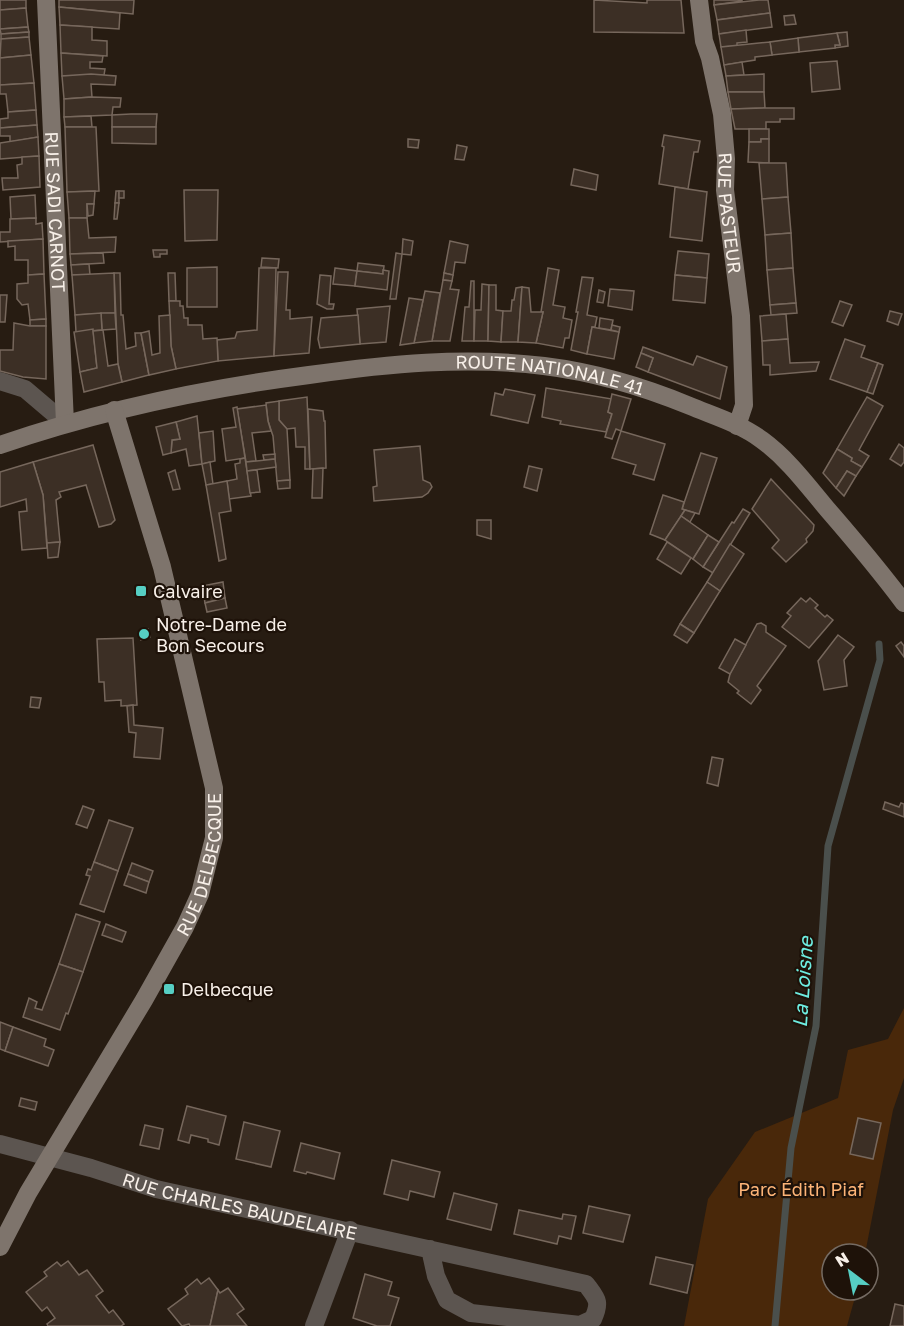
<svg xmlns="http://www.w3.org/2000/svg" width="904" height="1326" viewBox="0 0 904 1326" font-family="'Golos Text',sans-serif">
	<rect width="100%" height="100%" fill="#271c12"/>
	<polygon fill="#49280a" points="904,1008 904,1078 893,1110 865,1254 832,1254 832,1290 857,1290 847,1326 684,1326 708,1199 755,1132 838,1098 848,1050 888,1039"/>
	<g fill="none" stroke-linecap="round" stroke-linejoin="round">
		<polyline stroke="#4a4f4c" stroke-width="7" points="775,1326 791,1148 816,1026 828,846 880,660 879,644"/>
	</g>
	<g fill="#3c2f25" stroke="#76675c" stroke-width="1.5">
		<polygon points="0,0 26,0 26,8 0,10"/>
		<polygon points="59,0 134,0 133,14 59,7"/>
		<polygon points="594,0 647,3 647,0 681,0 684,33 594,32"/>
		<polygon points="714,0 742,0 742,1 714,5"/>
		<polygon points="759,0 768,0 770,13 717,20 714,5"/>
		<polygon points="59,7 120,13 119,29 60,25"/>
		<polygon points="26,8 28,27 0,29 0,10"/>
		<polygon points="770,13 772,27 719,34 717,20"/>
		<polygon points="794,15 796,24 785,25 784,16"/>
		<polygon points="60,25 92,27 92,40 107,41 107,56 61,53"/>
		<polygon points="28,27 29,32 1,34 0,29"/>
		<polygon points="746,30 747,42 737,43 737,46 721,47 719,34"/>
		<polygon points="29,32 29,37 1,39 1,34"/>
		<polygon points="847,32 848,46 835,48 835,45 840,45 837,33"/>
		<polygon points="837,33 840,45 835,45 835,48 799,52 798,38"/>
		<polygon points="29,37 31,55 0,58 1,39"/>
		<polygon points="798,38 799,52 772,55 770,42"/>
		<polygon points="770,42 772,55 755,57 755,60 724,65 721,47"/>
		<polygon points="61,53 103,56 102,62 90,62 90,68 105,69 104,75 62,76"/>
		<polygon points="31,55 34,83 0,85 0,58"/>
		<polygon points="837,61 840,89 812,92 810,63"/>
		<polygon points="742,62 744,75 726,76 724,65"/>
		<polygon points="91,74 116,76 115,85 91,84 92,97 64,99 62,76"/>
		<polygon points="764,74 764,92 728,92 726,76"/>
		<polygon points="34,83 36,110 8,112 6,94 0,94 0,85"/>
		<polygon points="728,92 764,92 765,108 731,109"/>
		<polygon points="92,97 121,98 120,107 113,107 112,115 64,117 64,99"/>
		<polygon points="765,108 794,108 794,119 780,119 780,122 766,122 766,129 735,129 731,109"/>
		<polygon points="36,110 37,125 0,128 0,119 8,118 8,112"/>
		<polygon points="131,114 157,114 156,127 112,127 112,115"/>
		<polygon points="91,116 92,127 65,127 64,117"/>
		<polygon points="37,125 38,137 10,142 10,136 0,136 0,128"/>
		<polygon points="65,127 96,127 99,191 67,192"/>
		<polygon points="112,127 156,127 156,144 112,143"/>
		<polygon points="749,129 769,129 769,139 761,139 761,142 749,142"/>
		<polygon points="664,135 700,141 698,152 694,152 688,189 659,184 664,147 662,146"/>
		<polygon points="38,137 39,156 0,159 0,143"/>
		<polygon points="408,139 419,140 418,148 408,147"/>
		<polygon points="761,139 769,139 769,163 748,162 749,142 761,142"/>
		<polygon points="457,145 467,147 464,160 455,159"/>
		<polygon points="39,156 40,187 3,190 2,178 18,178 17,165 22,164 22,157"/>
		<polygon points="759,163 786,163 788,197 762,199"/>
		<polygon points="574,169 598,175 596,190 571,185"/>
		<polygon points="675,187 707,192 702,241 670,237"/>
		<polygon points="184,190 218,190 217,240 185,241"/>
		<polygon points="95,191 94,204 87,204 87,218 69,218 67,192"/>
		<polygon points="116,191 119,191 119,203 115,203"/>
		<rect x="119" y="191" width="5" height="7"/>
		<polygon points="35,195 36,218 11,219 10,197"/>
		<polygon points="788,197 791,233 765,235 762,199"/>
		<polygon points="115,203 119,203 117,219 114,219"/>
		<polygon points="87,204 94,204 93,215 88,216"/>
		<polygon points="36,218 36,224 42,223 43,239 0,242 0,232 10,232 10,219"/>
		<polygon points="69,218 87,218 89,238 116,237 115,252 70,254"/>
		<polygon points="791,233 793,268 767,270 765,235"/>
		<polygon points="43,239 44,274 28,275 28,260 15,260 15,246 8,247 8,241"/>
		<polygon points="403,239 413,241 411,255 402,254"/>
		<polygon points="450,241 468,245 465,263 455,262 453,275 444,273"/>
		<polygon points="153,250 167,250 167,254 160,254 160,257 154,257"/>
		<polygon points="678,251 709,254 707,278 675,275"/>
		<polygon points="103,253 104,263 71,265 70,254"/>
		<polygon points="396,253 402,254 396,299 390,299"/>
		<polygon points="262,258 279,259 278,268 261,267"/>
		<polygon points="358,263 384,266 383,274 357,271"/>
		<polygon points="89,264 90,275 72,275 71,265"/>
		<polygon points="217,267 217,307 187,307 187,268"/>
		<polygon points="259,268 276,268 274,356 218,361 217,340 235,338 237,332 257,330"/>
		<polygon points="335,268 357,271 355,286 333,284"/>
		<polygon points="548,268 559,270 553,305 565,307 563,318 572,320 569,338 565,338 563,348 536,343 543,312 541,312"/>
		<polygon points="793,268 796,303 770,305 767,270"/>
		<polygon points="383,270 389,271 387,290 355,286 357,271 383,274"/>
		<polygon points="278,272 288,272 286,310 290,310 290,319 312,317 309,353 274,356"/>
		<polygon points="114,273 120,273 121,315 123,315 126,349 136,346 135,333 141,333 149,375 122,382 118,364"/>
		<polygon points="114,273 115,313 75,315 72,275"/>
		<polygon points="168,273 175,273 176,301 169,301"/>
		<polygon points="444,273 453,275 452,281 443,280"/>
		<polygon points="44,274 46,319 30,320 28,304 22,305 17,299 17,284 28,283 28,275"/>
		<polygon points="320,275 331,276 329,304 334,304 333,309 327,309 317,304"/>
		<polygon points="675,275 707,278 705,303 673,300"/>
		<polygon points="582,277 593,278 587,315 597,317 595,327 592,327 587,354 571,350 578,312 576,312"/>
		<polygon points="443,280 452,281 450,289 459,290 450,341 432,341"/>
		<polygon points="471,281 474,281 474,341 462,341 465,307 469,307"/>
		<polygon points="482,284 489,285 488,341 474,341 475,310 481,310"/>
		<polygon points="489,285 496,285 496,310 503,311 501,342 488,341"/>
		<polygon points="522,287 518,342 501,342 503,311 511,311 512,300 514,300 516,288"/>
		<polygon points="522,287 529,288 531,312 543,312 536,343 518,342"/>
		<polygon points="610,289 634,291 632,310 608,306"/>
		<polygon points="599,290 605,292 603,303 597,302"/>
		<polygon points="425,291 440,293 432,341 414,343"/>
		<polygon points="0,295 7,295 5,322 0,322"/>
		<polygon points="409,298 423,300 414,343 400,345"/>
		<polygon points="169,301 180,301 180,306 183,306 184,318 188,318 188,325 202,325 203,339 217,338 218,361 176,369 171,346"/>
		<polygon points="840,301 852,305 843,326 832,322"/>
		<polygon points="796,303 797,313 771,315 770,305"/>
		<polygon points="390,306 386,342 360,344 357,309"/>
		<polygon points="890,311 902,314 898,325 887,321"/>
		<polygon points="101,313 115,313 116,329 102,330"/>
		<polygon points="101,313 102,330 76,332 75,315"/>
		<polygon points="786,314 788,339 762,341 760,316"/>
		<polygon points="170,315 171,346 176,369 149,375 141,333 149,331 152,355 160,353 159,316"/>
		<polygon points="358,315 360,344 320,348 318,339 321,318"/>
		<polygon points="600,318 613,320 611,330 599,328"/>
		<polygon points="46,319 46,326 30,326 30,320"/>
		<polygon points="14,323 30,326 46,326 46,379 23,377 0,371 0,350 13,350"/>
		<polygon points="612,325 620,327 619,332 611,330"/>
		<polygon points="592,327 619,332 614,359 587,354"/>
		<polygon points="93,329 97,368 80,372 74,332"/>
		<polygon points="103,330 108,366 118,364 122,382 84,392 80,372 97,368 93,331"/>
		<polygon points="788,339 790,363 819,362 816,371 770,375 770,365 763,365 762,341"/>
		<polygon points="845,339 865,346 861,357 878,363 867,392 830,379"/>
		<polygon points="643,347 693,365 697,356 727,367 720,399 648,372 653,358 641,353"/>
		<polygon points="641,353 653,358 648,372 636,367"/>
		<polygon points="878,363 883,365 873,394 867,392"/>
		<polygon points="546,388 612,399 608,412 612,414 606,432 560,424 561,421 542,417"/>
		<polygon points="505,389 535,395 528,423 491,415 495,393 503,395"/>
		<polygon points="612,394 631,399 621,431 616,429 612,439 605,437 612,414 608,412"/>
		<polygon points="307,397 310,469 305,469 305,447 296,447 295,428 287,429 279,420 279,401"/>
		<polygon points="867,397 883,406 859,450 869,456 862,467 851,461 852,458 837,449"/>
		<polygon points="279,401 279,420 287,429 290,480 277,481 273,436 268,421 266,403"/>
		<polygon points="266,405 268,421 271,431 252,433 256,461 246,462 237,409"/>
		<polygon points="237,407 245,458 226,461 222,429 236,427 233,408"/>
		<polygon points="308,409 323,411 324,421 325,421 326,468 310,469"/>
		<polygon points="197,416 202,464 189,466 186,449 171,453 172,440 180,439 176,422"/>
		<polygon points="176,422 180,439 172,440 171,453 163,455 156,427"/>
		<polygon points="213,431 215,461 202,464 199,433"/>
		<polygon points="621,431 665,444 654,480 633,474 636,465 612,458"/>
		<polygon points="899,444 904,448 904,462 901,466 890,459"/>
		<polygon points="93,445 115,520 111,524 99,527 86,485 59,492 61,497 56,500 60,542 47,543 43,495 33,462"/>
		<polygon points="420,446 423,480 430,483 432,487 428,493 422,497 374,501 373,487 377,486 374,450"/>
		<polygon points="837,449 852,458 851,461 862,467 856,476 847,471 836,488 823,473"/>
		<polygon points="701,453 717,458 699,514 682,509"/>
		<polygon points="275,454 275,459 264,460 263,455"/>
		<polygon points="245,458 251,496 229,499 227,481 237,479 235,464 240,463 240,459"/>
		<polygon points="275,459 276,467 247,471 246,462"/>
		<polygon points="33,462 43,495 47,548 22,550 19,512 27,511 26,499 0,507 0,472"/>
		<polygon points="210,462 213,484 206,485 202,464"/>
		<polygon points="529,466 542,469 537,491 524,487"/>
		<polygon points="323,468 322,498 312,498 313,469"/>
		<polygon points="175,470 180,489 173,490 168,473"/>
		<polygon points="257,470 260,492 250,493 247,471"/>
		<polygon points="847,471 856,476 844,496 836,488"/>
		<polygon points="771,479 814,525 813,531 806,539 807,542 786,562 772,548 779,540 752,509"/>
		<polygon points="290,480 290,488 278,489 277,481"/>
		<polygon points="227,481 231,511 219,513 226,559 219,561 206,485"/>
		<polygon points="663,495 684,502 682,509 685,510 665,540 650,534"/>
		<polygon points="743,509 750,513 713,573 703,567 732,522 734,523"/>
		<polygon points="685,510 695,513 690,522 681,516"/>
		<polygon points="681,516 708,535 693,559 665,540"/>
		<polygon points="477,520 491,520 491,539 477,535"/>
		<polygon points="708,535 719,542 703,567 693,559"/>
		<polygon points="60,542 58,557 48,558 47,543"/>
		<polygon points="667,542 691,558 681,574 657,559"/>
		<polygon points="730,544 744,554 720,591 707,582"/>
		<polygon points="223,582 225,598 205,603 202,586"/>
		<polygon points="707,582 720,591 694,633 680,624"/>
		<polygon points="225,598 227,608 207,612 205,603"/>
		<polygon points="801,598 806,602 810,598 818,605 815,608 825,617 827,615 833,620 809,648 782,627 791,616 787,613"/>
		<polygon points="761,623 766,626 766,632 786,646 757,686 761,690 751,704 737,693 739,691 728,682 730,674 757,624"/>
		<polygon points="680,624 694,633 687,643 674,635"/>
		<polygon points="148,629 150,637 141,640 139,632"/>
		<polygon points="838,635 854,647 844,660 847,686 824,690 818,661"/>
		<polygon points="133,638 137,705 121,706 121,700 105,701 104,682 99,682 97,639"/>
		<polygon points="735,639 746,645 730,674 719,668"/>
		<polygon points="901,642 904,646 904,657 896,646"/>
		<polygon points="31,697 41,698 39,708 30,707"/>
		<polygon points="133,705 134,725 163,728 160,759 134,757 136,733 129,732 127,706"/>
		<polygon points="712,757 723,759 718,786 707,783"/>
		<polygon points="885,802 899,807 901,803 904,804 904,817 883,809"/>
		<polygon points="83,806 94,810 87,828 76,824"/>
		<polygon points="109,820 133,828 118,871 94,862"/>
		<polygon points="94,862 118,871 104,912 80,904 90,876 86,875 88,869 91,870"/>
		<polygon points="132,863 153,871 149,882 128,874"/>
		<polygon points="128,874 149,882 146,893 124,885"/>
		<polygon points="76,914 100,922 83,972 59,964"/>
		<polygon points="106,924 126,932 122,942 102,935"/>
		<polygon points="59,964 83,972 68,1014 66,1013 60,1030 23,1017 29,998 37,1002 35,1008 42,1010"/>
		<polygon points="0,1022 13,1027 5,1051 0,1049"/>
		<polygon points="13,1027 46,1039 44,1046 54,1050 48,1066 5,1051"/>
		<polygon points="21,1098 37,1102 35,1110 19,1106"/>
		<polygon points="187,1106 226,1116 219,1145 208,1142 208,1139 191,1135 189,1143 178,1140"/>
		<polygon points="858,1118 881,1123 873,1159 850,1154"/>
		<polygon points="244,1122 280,1131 271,1167 236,1159"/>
		<polygon points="145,1125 163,1129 159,1149 140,1145"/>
		<polygon points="301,1143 340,1153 334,1179 307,1172 306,1174 294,1171"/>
		<polygon points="392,1160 440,1172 434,1197 410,1191 408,1200 384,1194"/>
		<polygon points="454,1193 497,1204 491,1230 447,1219"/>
		<polygon points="589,1206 630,1215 623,1242 583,1233"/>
		<polygon points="519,1210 562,1219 563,1214 576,1216 571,1239 559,1236 557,1244 514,1234"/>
		<polygon points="656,1257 693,1265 687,1293 650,1284"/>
		<polygon points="68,1261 79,1275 87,1270 103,1291 96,1296 109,1313 113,1310 124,1324 121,1326 48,1326 47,1324 55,1318 47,1307 42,1311 26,1292 47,1276 44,1272 57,1262 61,1266"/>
		<polygon points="365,1274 392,1282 388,1295 399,1298 390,1326 377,1326 353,1318"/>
		<polygon points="209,1278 218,1290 210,1326 190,1326 189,1324 182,1326 168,1309 188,1294 185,1289 197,1279 201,1284"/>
		<polygon points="228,1288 244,1309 237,1314 247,1326 210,1326 218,1290 220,1293"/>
		<polygon points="895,1304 904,1306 904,1326 890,1326"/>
	</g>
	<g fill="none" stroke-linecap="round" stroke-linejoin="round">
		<g stroke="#5c5550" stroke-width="18">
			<polyline points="0,381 25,389 65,423"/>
			<path id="s1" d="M0,1144L91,1168L156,1189L586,1284C597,1299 601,1301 593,1319L580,1325L471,1313L447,1300L436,1276L430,1249"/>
			<polyline points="314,1326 350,1230"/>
		</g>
		<g stroke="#7e746c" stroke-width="18">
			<path id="s2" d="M46,0L65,423"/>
			<path id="s3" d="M699,0L704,41L710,58L722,114L726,159L725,190L741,316L744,405L737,426"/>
			<path id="s4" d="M0,445C102,410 201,389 309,375C387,364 465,356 544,366C593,372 644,387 690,406C714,416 741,424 762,440C788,459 807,485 828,510C854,540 880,571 904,603"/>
			<path id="s5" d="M0,1247L28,1193L144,1000L185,927L200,894L214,838V788L162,567L114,410"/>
		</g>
	</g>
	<g fill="#56cec3" stroke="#1e1209" stroke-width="2">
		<rect x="135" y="585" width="12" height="12" rx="3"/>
		<circle cx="144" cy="634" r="6"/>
		<rect x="163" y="983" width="12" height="12" rx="3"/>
	</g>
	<g text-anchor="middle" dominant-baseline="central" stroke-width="4.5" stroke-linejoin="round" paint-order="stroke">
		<g font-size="18" fill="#f8f0e9" stroke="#1e1209">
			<text stroke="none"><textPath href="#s2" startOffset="212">RUE SADI CARNOT</textPath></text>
			<text stroke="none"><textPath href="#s3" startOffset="216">RUE PASTEUR</textPath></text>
			<text stroke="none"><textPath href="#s4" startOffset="560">ROUTE NATIONALE 41</textPath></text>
			<text stroke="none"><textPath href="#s5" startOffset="435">RUE DELBECQUE</textPath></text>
			<text stroke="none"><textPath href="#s1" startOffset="248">RUE CHARLES BAUDELAIRE</textPath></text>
		</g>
		<g font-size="18" fill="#f8f0e9" stroke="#1e1209" text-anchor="start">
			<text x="153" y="591">Calvaire</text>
			<text x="156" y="624">Notre-Dame de<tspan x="156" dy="21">Bon Secours</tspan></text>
			<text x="181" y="989">Delbecque</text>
		</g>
		<g font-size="18" fill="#fdb477" stroke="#1e1209">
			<text x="801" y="1189">Parc Édith Piaf</text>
		</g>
		<g font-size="20" font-style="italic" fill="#6eeee2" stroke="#1e1209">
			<text transform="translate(802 982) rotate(-86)">La Loisne</text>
		</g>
	</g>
	<g transform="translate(850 1272) rotate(328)"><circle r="28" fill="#1e1209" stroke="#756b63" stroke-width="1.5"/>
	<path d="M0-4.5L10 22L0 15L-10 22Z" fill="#56cec3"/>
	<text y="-9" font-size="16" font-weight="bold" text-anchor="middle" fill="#f8f0e9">N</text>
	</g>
</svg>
